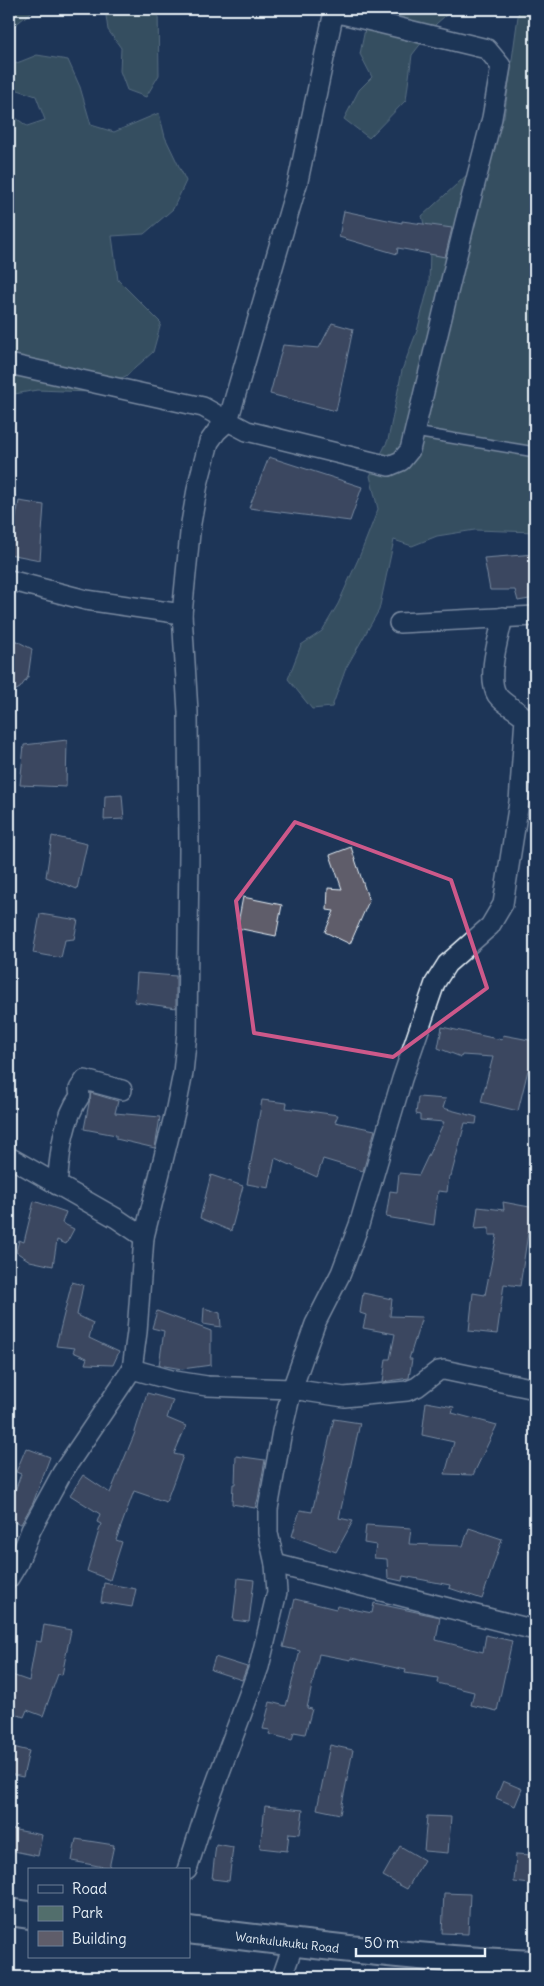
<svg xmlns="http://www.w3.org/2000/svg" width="544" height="1986" viewBox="0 0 544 1986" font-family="Delius,sans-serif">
	<rect width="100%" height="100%" fill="#1d3557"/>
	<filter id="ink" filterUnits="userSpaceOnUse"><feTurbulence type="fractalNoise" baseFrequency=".02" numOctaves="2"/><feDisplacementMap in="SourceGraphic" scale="10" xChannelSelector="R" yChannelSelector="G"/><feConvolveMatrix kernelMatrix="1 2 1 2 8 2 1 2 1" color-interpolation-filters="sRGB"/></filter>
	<g filter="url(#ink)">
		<g fill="#526e6c" stroke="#9db0b2">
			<polygon points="9,9 35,9 9,30"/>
			<polygon points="105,9 158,9 159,75 146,97 127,90 120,71 121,48 108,30"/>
			<polygon points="375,9 453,9 436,24 412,55 406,100 369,138 344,119 359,90 372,77 360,54 366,24"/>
			<polygon points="519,9 535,9 535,532 475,530 437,536 412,546 394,540 379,610 346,668 332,707 312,709 288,679 301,645 322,631 338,604 360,555 378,509 370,476 388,440 402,370 417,331 429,284 430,250 422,216 480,163 504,117"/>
			<polygon points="37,55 68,60 80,87 91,125 114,132 159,113 165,137 186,181 173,209 144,234 112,236 118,280 161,323 153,352 126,376 90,392 37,390 9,395 9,113 27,126 45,120 36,96 9,87 12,65"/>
		</g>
		<g fill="#5f5d6a" stroke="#e8f1f8">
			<polygon points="344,211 402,223 402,221 452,228 445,257 398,248 397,254 339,237"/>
			<polygon points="332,323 353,329 336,411 270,394 283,345 319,348"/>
			<polygon points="269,457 362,487 350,521 249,508"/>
			<polygon points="19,501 44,505 40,560 9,554"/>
			<polygon points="535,554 535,598 518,601 515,590 490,590 484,558"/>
			<polygon points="9,637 32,649 28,677 20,688 9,694"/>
			<polygon points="67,740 66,787 20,785 24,745"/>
			<polygon points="122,795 124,819 104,820 105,796"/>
			<polygon points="52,836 87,844 77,889 46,877"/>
			<polygon points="351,847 369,901 350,944 325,932 334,911 327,910 328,888 342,889 330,855"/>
			<polygon points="243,897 282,905 276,936 237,928"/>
			<polygon points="40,914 78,920 74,939 65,940 61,958 33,953"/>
			<polygon points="137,973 176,976 176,1008 135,1002"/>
			<polygon points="442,1027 502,1040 503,1035 535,1041 535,1072 528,1070 518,1111 481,1102 493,1057 462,1055 461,1057 438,1048"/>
			<polygon points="91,1093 118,1101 115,1113 160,1117 155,1148 116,1139 116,1135 84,1129"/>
			<polygon points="418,1097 446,1099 443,1108 477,1117 476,1124 465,1123 451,1176 449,1176 447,1192 438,1191 434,1225 386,1217 390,1191 397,1192 399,1173 419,1175 444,1122 420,1120 420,1115 416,1114"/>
			<polygon points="262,1100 287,1103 286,1108 338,1115 335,1122 375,1130 363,1171 323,1159 317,1177 275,1158 269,1188 247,1184"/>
			<polygon points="211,1175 243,1186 231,1231 200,1218"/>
			<polygon points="34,1201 66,1212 62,1223 74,1229 66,1244 57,1240 53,1266 30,1261 16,1252 19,1240 24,1242"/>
			<polygon points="503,1202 535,1208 535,1232 528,1233 520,1286 504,1284 497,1334 469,1331 473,1293 485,1295 497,1235 489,1235 489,1228 475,1229 478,1207 504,1210"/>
			<polygon points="72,1282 83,1285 77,1315 93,1323 89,1338 119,1352 113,1365 85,1364 87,1358 73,1352 75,1348 56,1346"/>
			<polygon points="363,1293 392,1299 390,1316 422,1317 409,1359 412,1359 409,1378 383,1382 386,1359 390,1359 395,1334 363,1328 366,1315 360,1313"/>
			<polygon points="204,1308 220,1313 221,1327 203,1324"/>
			<polygon points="157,1311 211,1331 211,1365 182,1369 159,1365 164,1331 152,1328"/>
			<polygon points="147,1393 173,1400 167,1418 186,1426 174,1454 183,1456 166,1502 134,1491 116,1540 122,1542 110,1580 87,1571 101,1524 97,1522 100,1514 70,1495 83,1475 110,1493 134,1435"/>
			<polygon points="426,1402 454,1407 452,1413 497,1425 473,1475 445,1474 454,1442 422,1435"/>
			<polygon points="334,1419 360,1423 339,1518 353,1521 336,1552 292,1536 300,1510 312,1512"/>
			<polygon points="26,1448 50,1457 33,1503 21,1524 9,1520 9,1508 21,1474 16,1472"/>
			<polygon points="236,1456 265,1460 258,1499 255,1508 232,1504 233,1484 235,1484"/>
			<polygon points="366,1525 411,1528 409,1544 463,1546 469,1528 502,1539 482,1599 449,1588 450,1585 403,1576 402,1581 388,1578 387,1559 374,1558 376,1545 364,1543"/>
			<polygon points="238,1578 254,1580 249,1622 233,1620"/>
			<polygon points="104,1583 136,1589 132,1607 101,1602"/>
			<polygon points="295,1599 336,1609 337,1606 372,1613 374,1603 440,1617 436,1640 483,1652 486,1635 512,1641 497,1711 471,1705 474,1692 437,1683 438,1678 405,1673 406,1670 351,1658 351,1660 319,1654 307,1708 312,1709 305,1734 294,1732 292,1740 269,1734 270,1730 263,1729 270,1702 286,1706 300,1651 283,1647"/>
			<polygon points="44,1625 71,1630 62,1675 58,1674 43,1716 27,1710 24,1717 9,1712 9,1674 29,1681 36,1641 41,1642"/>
			<polygon points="215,1657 247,1667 242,1680 211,1670"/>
			<polygon points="330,1745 353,1750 340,1814 317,1809"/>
			<polygon points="9,1746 29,1751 23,1777 9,1774"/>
			<polygon points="503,1781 522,1789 515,1806 496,1798"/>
			<polygon points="265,1806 303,1810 300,1834 289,1833 287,1851 260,1848"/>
			<polygon points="427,1816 451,1817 448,1853 424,1851"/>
			<polygon points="11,1829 42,1835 38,1856 9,1850"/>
			<polygon points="76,1839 114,1845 109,1868 72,1861"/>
			<polygon points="216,1844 233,1847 229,1881 212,1879"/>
			<polygon points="400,1846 424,1860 407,1889 383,1876"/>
			<polygon points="516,1854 532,1855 530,1884 514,1882"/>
			<polygon points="444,1893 470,1894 468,1934 442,1933"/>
		</g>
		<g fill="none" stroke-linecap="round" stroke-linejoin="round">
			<defs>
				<polyline id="service" points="415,432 535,452"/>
				<g id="minor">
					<polygon points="338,13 487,49 501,66 492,118 465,222 410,450 401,461 389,466 247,431 228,421 298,181 333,16"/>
					<polyline points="9,364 203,407 228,421 217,431 209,442 198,484 191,523 182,614 188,712 189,851 187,1033 183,1073 176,1108 144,1237 137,1332 132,1369 62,1473 31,1530 18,1563 9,1578"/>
					<polyline points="9,580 86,600 182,614"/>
					<polyline points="399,623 535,616"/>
					<polyline points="9,1157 116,1218 144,1237"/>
					<path d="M57,1185C60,1155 62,1121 80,1096L79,1089L85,1080L122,1090"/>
					<polyline points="132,1369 175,1381 207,1386 292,1389 344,1397 407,1391 417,1387 438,1371 444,1370 535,1389"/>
					<polyline points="275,1564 535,1630"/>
					<path d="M187,1870L207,1807L259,1667L277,1592L275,1564L268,1533V1509L282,1431L292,1389L315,1324L341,1273L359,1225L402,1079L435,983L447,964L490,926L503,904L519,802L525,718C517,709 504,705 497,695C486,677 499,637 503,617"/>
					<polyline points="282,1977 294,1943"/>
				</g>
				<g id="secondary">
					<polyline points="9,1912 29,1915"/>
					<path id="s1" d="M189,1930C304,1944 420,1959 535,1964"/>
				</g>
			</defs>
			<use href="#service" stroke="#e8f1f8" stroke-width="12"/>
			<use href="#minor" stroke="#e8f1f8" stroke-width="22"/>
			<use href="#secondary" stroke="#e8f1f8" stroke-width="30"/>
			<use href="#service" stroke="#1d3557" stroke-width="9"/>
			<use href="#minor" stroke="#1d3557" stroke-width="19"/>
			<use href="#secondary" stroke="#1d3557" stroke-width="26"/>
		</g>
	</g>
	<path d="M0 0H544V1986H0ZM295,822L451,880L487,988L393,1057L254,1033L236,901Z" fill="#1d3557" fill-opacity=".55" fill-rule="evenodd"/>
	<path fill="none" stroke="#cd598a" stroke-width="4" stroke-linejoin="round" d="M295,822L451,880L487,988L393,1057L254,1033L236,901Z"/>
	<g text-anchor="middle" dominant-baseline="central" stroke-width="4" stroke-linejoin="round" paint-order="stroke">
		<g font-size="12" fill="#e8f1f8" stroke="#1d3557">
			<text stroke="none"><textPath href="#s1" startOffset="99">Wankulukuku Road</textPath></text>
		</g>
	</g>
	<rect width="544" height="1986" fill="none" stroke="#1d3557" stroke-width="30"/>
	<rect x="15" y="15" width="514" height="1956" fill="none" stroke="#e8f1f8" stroke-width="2" filter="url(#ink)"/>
	<rect x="28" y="1868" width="162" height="90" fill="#1d3557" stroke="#6e8097"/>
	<rect x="38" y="1885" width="25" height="8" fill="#1d3557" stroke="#6e8097"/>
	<text x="72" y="1894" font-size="15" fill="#e8f1f8">Road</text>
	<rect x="38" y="1906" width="25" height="15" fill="#526e6c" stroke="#6e8097"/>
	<text x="72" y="1918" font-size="15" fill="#e8f1f8">Park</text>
	<rect x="38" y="1931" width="25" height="15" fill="#5f5d6a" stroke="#6e8097"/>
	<text x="72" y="1944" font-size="15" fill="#e8f1f8">Building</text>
	<path d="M356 1948v8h129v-8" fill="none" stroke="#e8f1f8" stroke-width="2.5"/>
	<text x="364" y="1948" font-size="15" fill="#e8f1f8" stroke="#1d3557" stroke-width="4" paint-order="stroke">50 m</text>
</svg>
